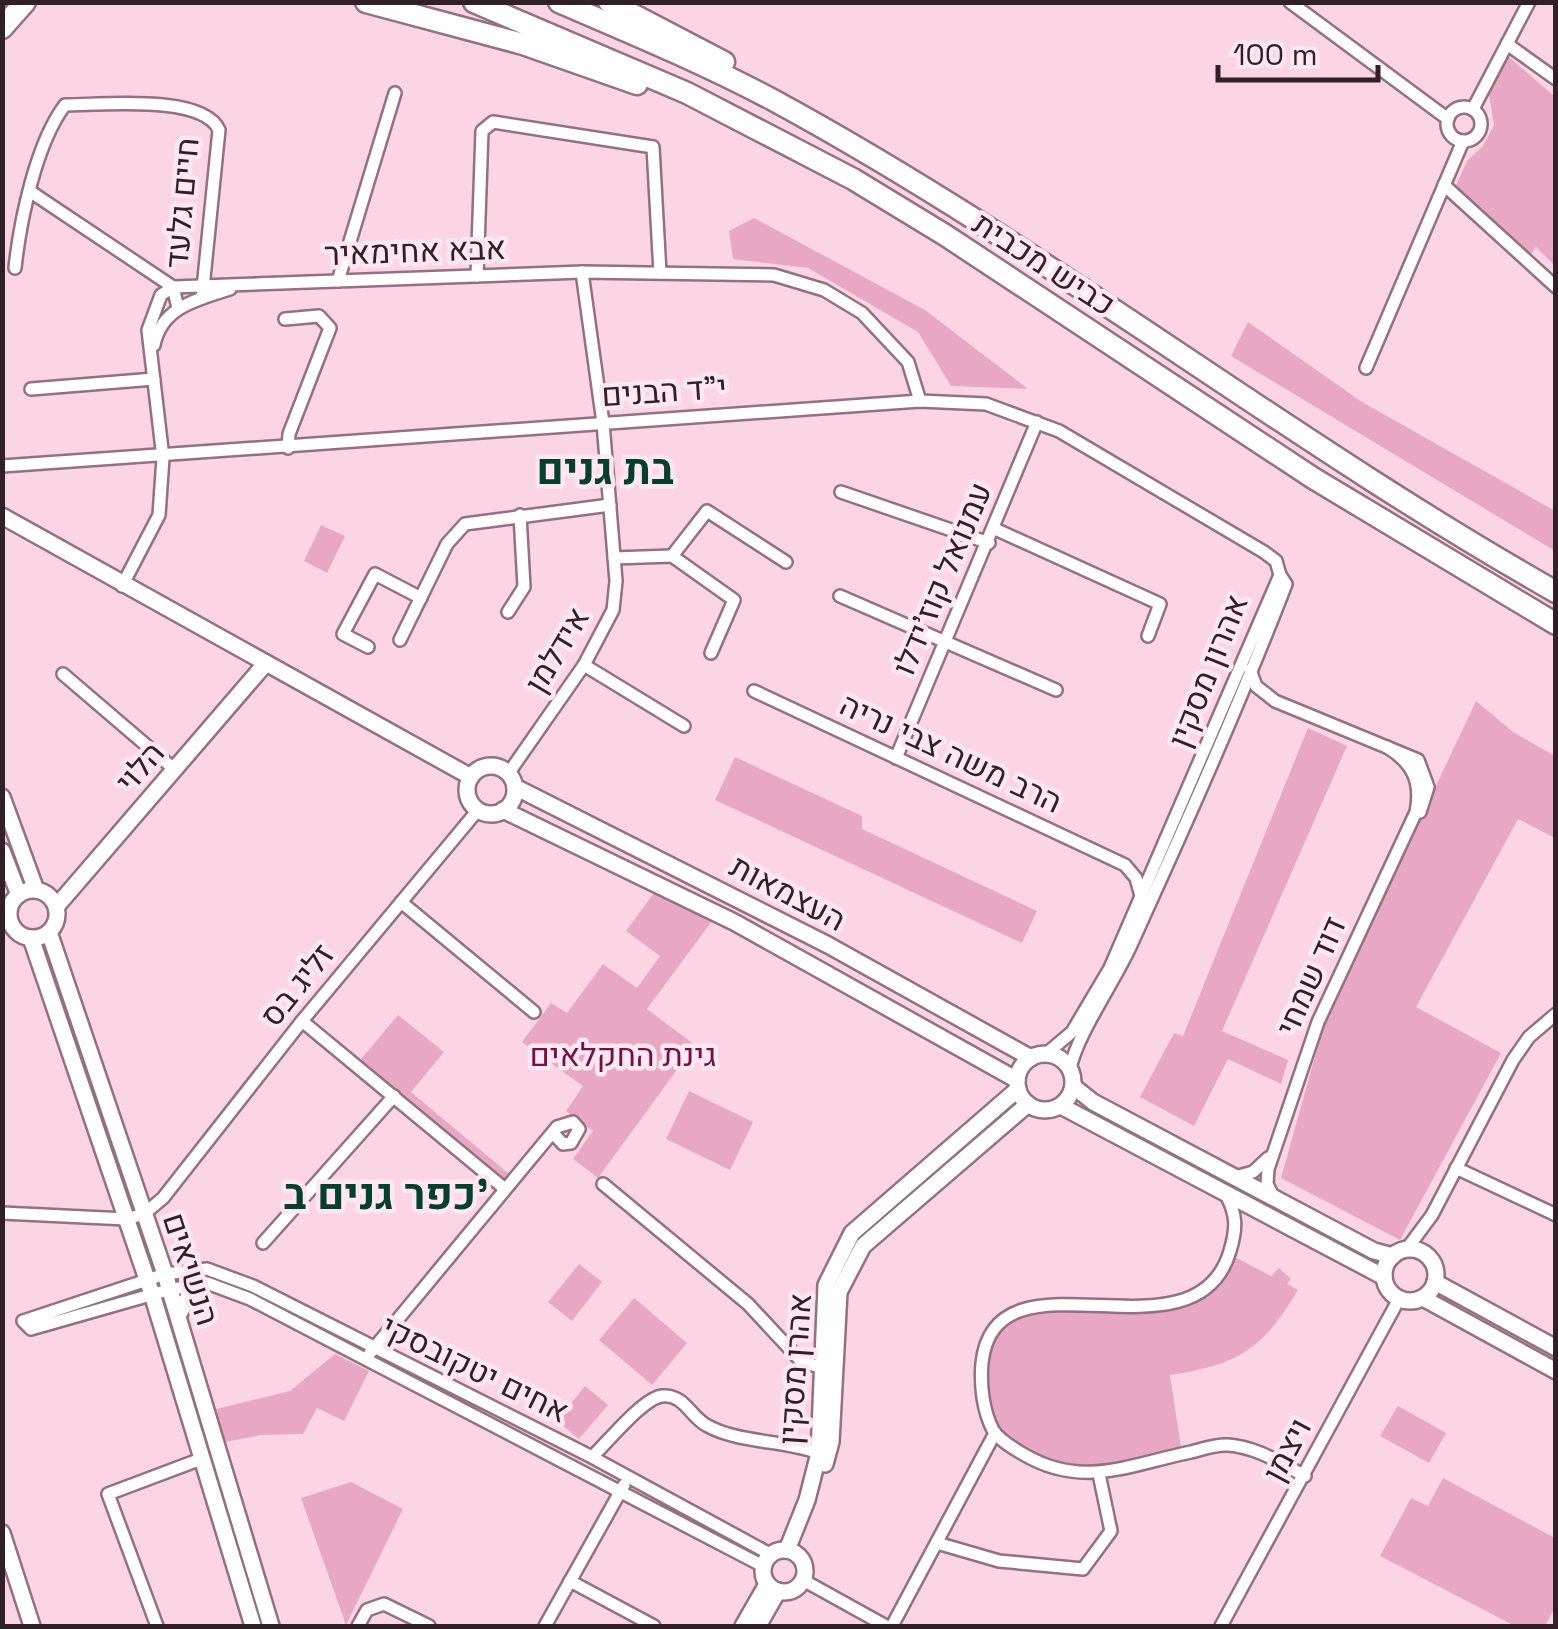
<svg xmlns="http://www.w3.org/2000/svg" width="1558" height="1629" viewBox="0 0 1558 1629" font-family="'Space Grotesk',Heebo,sans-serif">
	<rect width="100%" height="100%" fill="#fcd5e5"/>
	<g fill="#e8a8c4">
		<polygon points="1508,56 1555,97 1555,266 1536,247 1524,264 1449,201 1467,161 1483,146 1494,125 1489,95"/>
		<polygon points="754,218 925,310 1028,389 951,386 918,332 808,268 733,259 729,231"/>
		<polygon points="1248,322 1362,402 1555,511 1555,551 1231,356"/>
		<polygon points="321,525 345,536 327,573 304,561"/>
		<polygon points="1476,701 1513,732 1555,756 1555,838 1518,819 1416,1007 1501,1053 1400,1240 1281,1178 1325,1021"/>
		<polygon points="1308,728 1347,746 1222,1031 1288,1060 1281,1084 1228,1059 1194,1126 1140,1097 1174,1033 1183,1036"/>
		<polygon points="735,757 862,816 862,829 1037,911 1022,943 715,800"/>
		<polygon points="656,890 712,921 647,1009 695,1045 598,1178 573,1159 593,1131 566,1111 583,1086 522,1042 551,1003 567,1013 603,964 637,988 660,956 626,931"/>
		<polygon points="398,1015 444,1052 411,1092 514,1178 505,1189 356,1065"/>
		<polygon points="689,1091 753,1122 730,1170 666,1139"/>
		<path d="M1229,1254L1271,1276L1279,1268L1291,1279L1287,1284L1298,1290C1262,1350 1239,1364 1170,1375L1182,1454L1081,1475L1011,1446L987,1415V1340L1034,1306L1120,1309L1194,1295Z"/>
		<polygon points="579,1264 602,1282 572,1321 548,1302"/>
		<polygon points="634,1298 687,1343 652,1385 599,1340"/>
		<polygon points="335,1354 369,1371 344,1421 317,1408 303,1434 261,1435 220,1443 212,1410 290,1391"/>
		<polygon points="585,1386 608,1405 579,1439 557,1421"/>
		<polygon points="1398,1406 1446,1433 1429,1463 1380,1436"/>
		<polygon points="1443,1478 1555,1538 1555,1607 1545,1626 1515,1626 1380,1556 1411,1498 1428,1506"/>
		<polygon points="351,1482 403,1509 346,1625 301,1498"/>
	</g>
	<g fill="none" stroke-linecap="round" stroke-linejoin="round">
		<defs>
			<g id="street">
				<polyline points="1290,2 1448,119"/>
				<polyline points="1507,44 1556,79"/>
				<circle cx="1464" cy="124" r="17"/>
				<polyline points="1473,109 1529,2"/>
				<polyline points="1444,185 1556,287"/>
				<polyline points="31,192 173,287 178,308"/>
				<path d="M15,268C20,221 36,143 65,105C102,105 203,94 219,130L202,298"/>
				<polyline points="477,276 482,131 493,122 653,147 660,273"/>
				<polyline points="338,281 395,93"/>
				<polyline points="285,319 319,316 330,328 289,434 288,448"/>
				<path d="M154,345C162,307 196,300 230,289"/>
				<polyline points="1366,368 1463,141"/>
				<polyline points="31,389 154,379"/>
				<polyline points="2,466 920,401 986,404 1059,431 1264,552 1276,561 1280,575"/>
				<polyline points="841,492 989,543"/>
				<polyline points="995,529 1160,604 1148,636"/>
				<polyline points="672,556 707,511 786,562"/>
				<polyline points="614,558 672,556 734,600 711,653"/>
				<polyline points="122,586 159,515 163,458 148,330 161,295 173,287 582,272 774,275 824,290 862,313 908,362 920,401"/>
				<polyline points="840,596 1056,690"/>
				<polyline points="508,612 524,587 520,515"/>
				<polyline points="400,640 447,544 465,524 610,505"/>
				<polyline points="368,647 343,634 375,574 421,598"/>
				<polyline points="584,665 684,726"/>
				<polyline points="1250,670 1256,686 1275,701 1418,760 1428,787 1420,812"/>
				<polyline points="63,674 174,769"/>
				<polyline points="754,691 1125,865 1136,878 1141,896"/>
				<polyline points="896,758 1037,422"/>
				<polyline points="508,774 584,665 613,610 616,581 603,423 582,272"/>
				<polyline points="401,902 534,1012"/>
				<polyline points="302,1021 505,1189"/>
				<path d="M1046,1054L1072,1032L1110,968L1280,575L1286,584C1239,706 1185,826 1131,945C1115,981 1077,1034 1070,1069"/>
				<polyline points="1456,1168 1556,1215"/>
				<polyline points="1235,1177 1253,1172 1268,1158"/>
				<polyline points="603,1184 748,1304 801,1361 822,1368"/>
				<path d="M1225,1193C1237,1214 1237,1228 1230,1251C1195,1370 995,1240 982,1363C980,1385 983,1411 993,1430C999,1440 1013,1448 1023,1454C1082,1489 1128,1465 1191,1452C1203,1449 1216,1444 1228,1445C1257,1447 1280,1463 1305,1476"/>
				<path d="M1273,1196L1267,1184L1268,1169L1318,1022L1416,812C1422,782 1413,763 1387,747"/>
				<polyline points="2,1213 126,1219 144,1214 163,1198 302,1021 478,810"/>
				<polyline points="263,1243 394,1096"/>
				<polyline points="1406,1250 1432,1215 1513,1060 1529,1037 1556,1014"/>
				<polyline points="370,1353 557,1127 573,1122 579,1129 571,1143 563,1144 553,1133"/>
				<path d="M592,1457C607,1443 643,1398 662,1396C684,1394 690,1416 706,1425C737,1443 783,1440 819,1453"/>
				<polyline points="937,1543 999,1561 1083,1569 1111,1531 1099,1474"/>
				<polyline points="763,1566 250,1299 207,1283 168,1290 31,1329 23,1321 165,1274 207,1269 253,1286 588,1455 770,1554"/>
				<polyline points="803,1580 886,1626"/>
				<polyline points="570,1581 654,1626"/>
				<polyline points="157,1626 108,1494 201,1459"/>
				<polyline points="358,1626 367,1610 384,1604 429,1626"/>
				<polyline points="545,1626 624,1485"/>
				<polyline points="892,1626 995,1433"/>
				<polyline points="1221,1626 1399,1299"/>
			</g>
			<g id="secondary">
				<polyline points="2,516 471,777"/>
				<circle cx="491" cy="790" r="24"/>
				<polyline points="515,787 828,945 1031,1058"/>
				<polyline points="2,797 36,890"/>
				<polyline points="503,810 734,922 1017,1080"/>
				<polyline points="2,851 19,895"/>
				<circle cx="33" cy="914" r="24"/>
				<polyline points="56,907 266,663"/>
				<polyline points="49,932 165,1274 271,1626"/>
				<polyline points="31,938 152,1294 253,1626"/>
				<circle cx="1045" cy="1082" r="28"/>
				<polyline points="1073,1086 1093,1102 1374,1251 1393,1256"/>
				<polyline points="1061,1106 1384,1277"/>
				<circle cx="1410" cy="1275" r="26"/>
				<polyline points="1435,1282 1556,1348"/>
				<polyline points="1423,1298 1556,1371"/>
				<polyline points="178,1316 194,1286"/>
				<polyline points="825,1464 831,1442 839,1292 863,1246 1028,1104"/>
				<polyline points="2,1533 32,1626"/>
				<circle cx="784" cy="1571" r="21"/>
				<polyline points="787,1550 807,1500 819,1453 826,1285 852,1233 1018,1089"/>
				<polyline points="743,1626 766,1586"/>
				<polyline points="758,1626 778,1591"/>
			</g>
			<g id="highway">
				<polyline points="366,2 523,44 637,84"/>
				<polyline points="474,2 687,93 853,179 945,235 1313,478 1556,624"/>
				<path d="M559,2C631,33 703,63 773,100C1044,247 1287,440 1556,592"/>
				<polyline points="609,2 724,62"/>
				<polyline points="2,28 25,2"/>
			</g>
		</defs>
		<use href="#street" stroke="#937180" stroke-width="16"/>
		<use href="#secondary" stroke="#937180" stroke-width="20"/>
		<use href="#highway" stroke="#937180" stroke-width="25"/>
		<use href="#street" stroke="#fff" stroke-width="11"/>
		<use href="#secondary" stroke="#fff" stroke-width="15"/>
		<use href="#highway" stroke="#fff" stroke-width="20"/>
	</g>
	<g text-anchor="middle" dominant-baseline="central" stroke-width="9" stroke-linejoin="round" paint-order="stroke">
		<g font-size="32" fill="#2f2127" stroke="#ffe7f1">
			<text transform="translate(182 203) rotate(-85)">חיים גלעד</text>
			<text transform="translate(415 251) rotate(-2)">אבא אחימאיר</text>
			<text transform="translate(1044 264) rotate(33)">כביש מכבית</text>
			<text transform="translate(664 391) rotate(-4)">י"ד הבנים</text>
			<text transform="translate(942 579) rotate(-67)">עמנואל קוז'ידלו</text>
			<text transform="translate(557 650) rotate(-59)">אידלמן</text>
			<text transform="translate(1208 671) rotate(-68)">אהרון מסקין</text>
			<text transform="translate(951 753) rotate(25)">הרב משה צבי נריה</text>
			<text transform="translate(140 767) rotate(-49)">הלוי</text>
			<text transform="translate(788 893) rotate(28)">העצמאות</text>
			<text transform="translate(1311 976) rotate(-66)">דוד שמחי</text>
			<text transform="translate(297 985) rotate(-51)">זליג בס</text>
			<text transform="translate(191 1269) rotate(72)">הנשיאים</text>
			<text transform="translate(475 1369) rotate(26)">אחים יטקובסקי</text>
			<text transform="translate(795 1369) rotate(-86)">אהרן מסקין</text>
			<text transform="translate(1287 1450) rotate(-62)">ויצמן</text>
		</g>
		<g font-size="32" fill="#721149" stroke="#ffe7f1">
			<text x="623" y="1055">גינת החקלאים</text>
		</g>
		<g font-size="42" font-weight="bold" fill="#063e30" stroke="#ffe7f1">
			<text x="605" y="469">בת גנים</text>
			<text x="386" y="1194">כפר גנים ב'</text>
		</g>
	</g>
	<rect width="1558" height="1629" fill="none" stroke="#2f2127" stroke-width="10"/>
	<path d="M1218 65v15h160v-15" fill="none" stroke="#2f2127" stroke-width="5"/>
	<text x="1233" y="65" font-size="30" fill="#2f2127" stroke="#ffe7f1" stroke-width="8" paint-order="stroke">100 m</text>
</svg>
